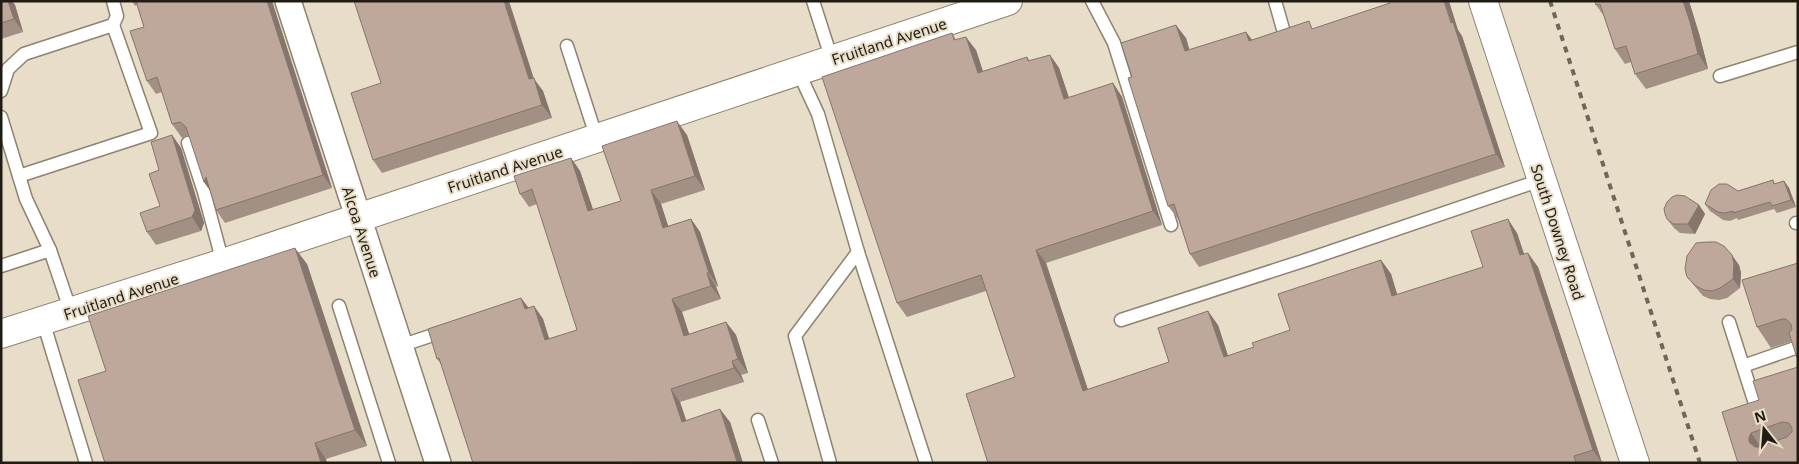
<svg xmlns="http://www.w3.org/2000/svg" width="1799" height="464" viewBox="0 0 1799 464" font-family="'Noto Sans',sans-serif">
	<rect width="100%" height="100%" fill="#e8ddc8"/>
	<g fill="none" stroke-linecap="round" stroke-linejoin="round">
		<defs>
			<g id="lane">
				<polyline points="813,1 832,60"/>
				<polyline points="1092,1 1114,43 1171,225"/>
				<polyline points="1275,1 1283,29"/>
				<polyline points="567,46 597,139"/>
				<polyline points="798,71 818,114 858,252 926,463"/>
				<polyline points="1720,76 1798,52"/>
				<polyline points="1,91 8,69 24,54 113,25 117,16 113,1"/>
				<polyline points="1,117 26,199 50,250"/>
				<polyline points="188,143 204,192 223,263"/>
				<polyline points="19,176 151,133 113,25"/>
				<polyline points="1796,223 1798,223"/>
				<polyline points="1,266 50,250 71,312"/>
				<polyline points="339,306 389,463"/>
				<polyline points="1121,320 1309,259 1541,180"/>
				<polyline points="43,321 86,463"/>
				<polyline points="1729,322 1743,366 1798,347"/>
				<polyline points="400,346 445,331"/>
				<polyline points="1743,366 1757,410"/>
				<polyline points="758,420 772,463"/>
				<polyline points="830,463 795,336 858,252"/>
			</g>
			<polyline id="street" points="288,1 438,463"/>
			<g id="secondary">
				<polyline points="1483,1 1635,463"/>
				<polyline points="1,334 223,263 1008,1"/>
			</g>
		</defs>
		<use href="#lane" stroke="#8d836f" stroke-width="15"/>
		<use href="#street" stroke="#8d836f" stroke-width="28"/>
		<use href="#secondary" stroke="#8d836f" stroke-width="30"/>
		<use href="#lane" stroke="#fff" stroke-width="12"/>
		<use href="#street" stroke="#fff" stroke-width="25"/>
		<use href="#secondary" stroke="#fff" stroke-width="28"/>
		<polyline stroke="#6d675a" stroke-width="4" stroke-dasharray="6 6" stroke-linecap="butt" points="1550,1 1700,463"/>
	</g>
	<g fill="#a39085">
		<polygon points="1,1 12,1 15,5 23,32 1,39"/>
		<polygon points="132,1 272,1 332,188 225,223 216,210 210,190 204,182 189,135 182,138 172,124 162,92 156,94 147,81 144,27 137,5 135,6"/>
		<polygon points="1595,1 1689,1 1700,37 1708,69 1646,89 1635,74 1631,62 1625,64 1615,49 1604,16 1596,5"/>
		<polygon points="1458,30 1462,36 1505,167 1199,267 1190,254 1178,219 1168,206 1132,77 1186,38 1189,50 1246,32 1252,40"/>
		<polygon points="952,33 956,40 976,50 983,72 1027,57 1030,61 1050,55 1059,68 1069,98 1113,83 1122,97 1162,225 1046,263 1088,390 1169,362 1218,325 1228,356 1254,347 1290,330 1381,260 1391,274 1397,295 1483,267 1517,233 1524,254 1538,267 1602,463 988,463 1015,377 986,291 907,317 897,303"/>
		<polygon points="534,79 543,91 552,118 382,173 373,160 381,83"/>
		<polygon points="172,135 181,148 204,223 201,231 156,245 147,232 160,206 159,170"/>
		<polygon points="687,135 705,190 661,204 668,226 691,219 700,232 718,286 716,287 721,299 682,312 689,334 726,322 736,335 748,373 741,375 744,382 680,402 686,420 730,422 743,463 473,463 441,364 437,359 521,298 528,308 534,306 543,319 549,339 577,330 537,204 529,207 520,194 571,158 580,171 593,210 621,201"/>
		<polygon points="1773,180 1775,184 1784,181 1789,188 1796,207 1777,213 1774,209 1738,220 1737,218 1730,221 1723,220 1710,211 1705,204 1738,191"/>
		<polygon points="1699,205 1705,214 1695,234 1680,233 1674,228 1667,219"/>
		<polygon points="1798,263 1792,341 1771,348 1757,327"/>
		<polygon points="307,264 367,446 326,459 106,371"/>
		<polygon points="1739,265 1741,273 1740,288 1727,298 1719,300 1710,299 1703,296 1687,277"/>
		<polygon points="1798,367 1798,463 1738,463 1759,400"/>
	</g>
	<g fill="#85756c">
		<polygon points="8,1 12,1 15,5 23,32 14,19"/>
		<polygon points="267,1 272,1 332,188 323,175"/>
		<polygon points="504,1 509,1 534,79 543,91 552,118 542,105 529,79"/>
		<polygon points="1444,1 1449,1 1458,30 1462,36 1505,167 1496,154"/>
		<polygon points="1683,1 1689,1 1700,37 1708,69 1698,54"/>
		<polygon points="1176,25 1186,38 1194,65 1185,51"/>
		<polygon points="1246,32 1256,45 1249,41"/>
		<polygon points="966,37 976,50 988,87 978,73"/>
		<polygon points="1050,55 1059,68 1074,113 1064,99"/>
		<polygon points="1113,83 1122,97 1162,225 1153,211"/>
		<polygon points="677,121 687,135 705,190 695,176"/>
		<polygon points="172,135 181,148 204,223 201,231 192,217"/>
		<polygon points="571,158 580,171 598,224 588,211"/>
		<polygon points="206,177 213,195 204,182"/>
		<polygon points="1784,181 1789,188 1796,207 1791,200"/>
		<polygon points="651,190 661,204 673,241 663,228"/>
		<polygon points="1699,205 1705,214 1695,234 1688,224"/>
		<polygon points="691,219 700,232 718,286 709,273"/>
		<polygon points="1508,219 1517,233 1529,269 1520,255"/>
		<polygon points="295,248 307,264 367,446 355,430"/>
		<polygon points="1036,250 1046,263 1093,405 1083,391"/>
		<polygon points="1528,253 1538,267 1602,463 1593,450"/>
		<polygon points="1732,255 1739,265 1741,273 1740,288 1733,279"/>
		<polygon points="1381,260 1391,274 1402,310 1392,296"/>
		<polygon points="707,273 716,287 721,299 711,286"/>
		<polygon points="521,298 531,311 525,309"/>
		<polygon points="672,299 682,312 694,349 684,336"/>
		<polygon points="534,306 543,319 554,354 545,340"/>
		<polygon points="1208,311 1218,325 1233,371 1224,357"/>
		<polygon points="726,322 736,335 748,373 738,359"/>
		<polygon points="732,361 741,375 744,382 734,368"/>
		<polygon points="671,389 680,402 691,435 682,422"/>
		<polygon points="720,409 730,422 743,463 738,463"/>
		<polygon points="1751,433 1765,453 1763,458 1749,442 1749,438"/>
		<polygon points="315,443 326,459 327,463 321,463"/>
	</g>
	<g fill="#bea79b" stroke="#85756c" fill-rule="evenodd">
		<polygon points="1,1 8,1 14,19 1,23"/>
		<polygon points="136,1 267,1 323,175 216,210 206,177 204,182 186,127 180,122 172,124 157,77 147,81 130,31 144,27"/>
		<polygon points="354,1 504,1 529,79 534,78 542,105 373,160 351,93 381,83"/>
		<polygon points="1390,1 1444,1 1451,23 1453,22 1496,154 1190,254 1174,204 1168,206 1128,78 1132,77 1121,43 1176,25 1185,51 1246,32 1249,41 1309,21 1312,29 1390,3"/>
		<polygon points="1595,1 1683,1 1690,22 1698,54 1635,74 1626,46 1615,49 1600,4 1596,5"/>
		<polygon points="952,33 954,40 966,37 978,73 1027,57 1028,61 1050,55 1064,99 1113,83 1153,211 1036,250 1083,391 1169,362 1158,328 1208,311 1224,357 1254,347 1252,343 1290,330 1278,294 1381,260 1392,296 1483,267 1471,231 1508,219 1520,255 1528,253 1593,450 1574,456 1576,463 988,463 966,394 1015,377 981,275 897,303 822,77"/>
		<polygon points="677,121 695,176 651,190 663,228 691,219 709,273 707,273 711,286 672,299 684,336 726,322 738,359 732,361 734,368 671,389 682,422 720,409 737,462 473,463 439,358 437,359 428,329 521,298 525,309 534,306 545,340 577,330 532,189 520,194 514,176 571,158 588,211 621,201 602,146"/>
		<polygon points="172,135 195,210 192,217 147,232 140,213 160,206 149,174 159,170 151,142"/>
		<polygon points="1773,180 1774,184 1784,181 1791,200 1772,206 1770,202 1733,213 1733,211 1725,213 1718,212 1705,204 1711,190 1719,184 1727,184 1738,191"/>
		<polygon points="1677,195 1685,196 1699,205 1688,224 1673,224 1667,219 1665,214 1664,209 1667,202 1672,197"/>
		<polygon points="1707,242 1716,242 1724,246 1732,255 1734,264 1733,279 1720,288 1712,291 1704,290 1696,286 1687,277 1685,269 1687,256 1696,243"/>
		<polygon points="295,248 355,430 315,443 321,463 105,463 78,380 106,371 88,316"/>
		<polygon points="1798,263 1798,361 1789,333 1792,329 1791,324 1786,319 1782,319 1757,327 1742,280"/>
		<path d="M1798,367V463H1738L1722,412L1759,400L1753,381ZM1782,422L1789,423L1792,428V432L1787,437L1759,447H1755L1749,442V438L1751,433Z"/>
	</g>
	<g text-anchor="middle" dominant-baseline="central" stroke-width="4" stroke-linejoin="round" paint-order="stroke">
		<g font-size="15" fill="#201c14" stroke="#e8ddc8">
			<text transform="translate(889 41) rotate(-18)">Fruitland Avenue</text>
			<text transform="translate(505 169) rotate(-18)">Fruitland Avenue</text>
			<text transform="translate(362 232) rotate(72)">Alcoa Avenue</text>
			<text transform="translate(1558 232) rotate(72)">South Downey Road</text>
			<text transform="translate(121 296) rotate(-18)">Fruitland Avenue</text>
		</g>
	</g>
	<rect width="1799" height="464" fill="none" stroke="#201c14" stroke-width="5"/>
	<g transform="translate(1764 429) rotate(343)" stroke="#e8ddc8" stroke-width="4" paint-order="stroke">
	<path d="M0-4L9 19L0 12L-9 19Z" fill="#201c14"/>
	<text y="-8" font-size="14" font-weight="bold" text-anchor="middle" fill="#201c14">N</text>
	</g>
</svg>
